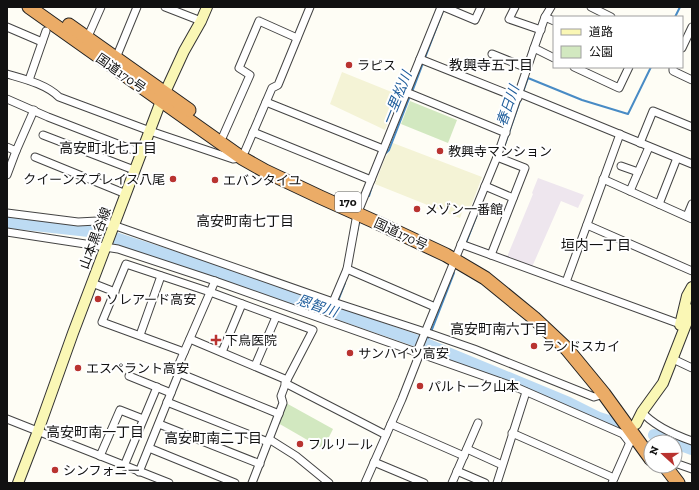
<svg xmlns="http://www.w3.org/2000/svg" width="699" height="490" viewBox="0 0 699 490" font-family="'Zilla Slab','Noto Sans JP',serif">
	<rect width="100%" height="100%" fill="#fefdf5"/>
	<polygon fill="#eee6ee" points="538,178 584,195 578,208 561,201 532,267 507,257 533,194 532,193"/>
	<g fill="#f4f3d6">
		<polygon points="342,72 399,95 385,130 330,104"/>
		<polygon points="393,143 482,177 470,209 464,207 460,218 375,184 385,158 389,152"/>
	</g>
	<g fill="#d2e8c0">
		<polygon points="410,101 457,120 448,143 401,124"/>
		<polygon points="286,403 333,429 323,449 278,423"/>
	</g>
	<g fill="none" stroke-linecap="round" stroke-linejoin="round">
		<g stroke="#488bc5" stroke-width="2">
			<polyline points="675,17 680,7"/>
			<polyline points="412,92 444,8"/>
			<polyline points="523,92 528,78 582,100 628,114 651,67"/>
			<polyline points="503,150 521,98"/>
			<polyline points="384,155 389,150 410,96"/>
			<polyline points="369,196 372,186"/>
			<polyline points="356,236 359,222"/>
			<polyline points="466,243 480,207"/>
			<polyline points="338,301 345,283"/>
			<polyline points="334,312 336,305"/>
			<polyline points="431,332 454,273"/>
			<polyline points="426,344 429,336"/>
		</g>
		<g stroke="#bddbf3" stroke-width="12">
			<polyline points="7,222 89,231 109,236 201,266 426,344 569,403 599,418 618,424"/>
			<polyline points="654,435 692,449"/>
		</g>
		<defs>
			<g id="street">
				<polyline points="165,7 201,21"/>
				<polyline points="444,7 475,20 481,7"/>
				<polyline points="515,7 509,19 541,30"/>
				<polyline points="591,7 611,17"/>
				<polyline points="545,17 554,21"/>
				<polyline points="7,27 42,42"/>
				<polyline points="86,41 101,7"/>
				<polyline points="534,48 554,58"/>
				<polyline points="682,48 692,27"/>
				<polyline points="492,54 527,68"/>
				<polyline points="116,58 137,7"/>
				<polyline points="420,59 518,98"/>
				<polyline points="574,67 619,88 629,67"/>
				<polyline points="673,67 673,71 692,80"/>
				<path d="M7,74C24,79 46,84 59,97L150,131L233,159L240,158"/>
				<polyline points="29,80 46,31"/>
				<polyline points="406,92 506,133"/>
				<polyline points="519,93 692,164"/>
				<polyline points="7,99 48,117 141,153"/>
				<polyline points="266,102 383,149"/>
				<polyline points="253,132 371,180"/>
				<polyline points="43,135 134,170"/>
				<polyline points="223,136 250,75 239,68 259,21 297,38"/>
				<polyline points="640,143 653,111 692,127"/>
				<polyline points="7,147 16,151 34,110"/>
				<polyline points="245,151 272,88 278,85 310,7"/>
				<polyline points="35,157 126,194"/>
				<polyline points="621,166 638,172"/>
				<polyline points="7,175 16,151"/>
				<polyline points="603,179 692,219"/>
				<polyline points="485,186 513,198"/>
				<polyline points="630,191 649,147"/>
				<polyline points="659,204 677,158"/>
				<polyline points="360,207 441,7"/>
				<polyline points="7,213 78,222 97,221 113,225 333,302 431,334 474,349 594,397 604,394"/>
				<polyline points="687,216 692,204"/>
				<polyline points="587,225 692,271"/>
				<polyline points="7,232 118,249 215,281 518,388 623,434 630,443"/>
				<polyline points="461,244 680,324"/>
				<polyline points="491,255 525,168 497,157"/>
				<polyline points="347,269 435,307"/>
				<polyline points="566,282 620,134"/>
				<polyline points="92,283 115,292"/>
				<polyline points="333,302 347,269 357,214"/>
				<polyline points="140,335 161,276"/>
				<polyline points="190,339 287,380"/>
				<polyline points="184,352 102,322 126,264 210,292 313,330 287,380 281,396 283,403 252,483"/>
				<polyline points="222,352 242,304"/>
				<polyline points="417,352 497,157 534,48 545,17 551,7"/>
				<polyline points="673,359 692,368"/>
				<polyline points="255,366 276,317"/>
				<polyline points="179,373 279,414"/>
				<polyline points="129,376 171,393"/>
				<polyline points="285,383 386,435"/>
				<polyline points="167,402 268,442"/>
				<path d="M642,412C654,426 675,435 692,441"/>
				<polyline points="7,419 169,483"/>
				<polyline points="159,424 260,464"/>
				<polyline points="391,424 464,456"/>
				<polyline points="512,433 614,478"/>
				<polyline points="269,439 296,456 329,483"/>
				<polyline points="149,448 235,483"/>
				<polyline points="467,449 500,464"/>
				<polyline points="100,456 120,410 143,419"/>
				<polyline points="374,462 424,483"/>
				<polyline points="675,463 692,469"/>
				<polyline points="124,466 157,387"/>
				<polyline points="457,471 485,483"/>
				<polyline points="139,472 179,373 178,366 215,281"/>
				<polyline points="365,483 402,399 420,353"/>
				<polyline points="452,483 478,423"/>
				<polyline points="497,483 526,392"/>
				<polyline points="612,483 631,440"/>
			</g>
			<g id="secondary">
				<polyline points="680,325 687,296 692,287"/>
				<polyline points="636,424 642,412 663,383 692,309"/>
				<polyline points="18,483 38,431 73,333 161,101 184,51 201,21 207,7"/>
			</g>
			<g id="highway">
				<polyline points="29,7 242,158 265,171 320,197 380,224 446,255 485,278 534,318 567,349 604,394 651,459"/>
				<polyline points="69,25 189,110"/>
				<polyline points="665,466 678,483"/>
			</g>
		</defs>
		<use href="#street" stroke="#444" stroke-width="9"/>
		<use href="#secondary" stroke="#333" stroke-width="12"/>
		<use href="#highway" stroke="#222" stroke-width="15"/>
		<use href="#street" stroke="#fff" stroke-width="7"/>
		<use href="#secondary" stroke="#faf7b5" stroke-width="10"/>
		<use href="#highway" stroke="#ebac67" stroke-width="13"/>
	</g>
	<g fill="#b93330" stroke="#fff" stroke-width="1.5">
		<circle cx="349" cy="65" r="4"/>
		<circle cx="440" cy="151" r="4"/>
		<circle cx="173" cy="179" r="4"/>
		<circle cx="215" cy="180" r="4"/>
		<circle cx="417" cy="209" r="4"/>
		<circle cx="98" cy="299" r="4"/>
		<path d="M214 334h4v4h4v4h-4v4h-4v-4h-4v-4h4z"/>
		<circle cx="534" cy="346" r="4"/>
		<circle cx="350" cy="353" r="4"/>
		<circle cx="78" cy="368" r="4"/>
		<circle cx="420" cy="386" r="4"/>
		<circle cx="300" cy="444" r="4"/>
		<circle cx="55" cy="470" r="4"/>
	</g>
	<g text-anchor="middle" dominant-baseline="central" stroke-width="4" stroke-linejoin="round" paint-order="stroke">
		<rect fill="#fff" stroke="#585858" stroke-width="1" x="335" y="192" width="26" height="20" rx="3"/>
		<g font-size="12" font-weight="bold" fill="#111">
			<text x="348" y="202">170</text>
		</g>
		<g font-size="13" fill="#111" stroke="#fff" text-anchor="start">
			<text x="357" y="65">ラピス</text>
			<text x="448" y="151">教興寺マンション</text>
			<text x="165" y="179" text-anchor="end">クイーンズプレイス八尾</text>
			<text x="223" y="180">エバンタイユ</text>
			<text x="425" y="209">メゾン一番館</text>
			<text x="106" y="299">ソレアード高安</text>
			<text x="225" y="340">下鳥医院</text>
			<text x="542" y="346">ランドスカイ</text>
			<text x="358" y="353">サンハイツ高安</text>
			<text x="86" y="368">エスペラント高安</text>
			<text x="428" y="386">パルトーク山本</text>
			<text x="308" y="444">フルリール</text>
			<text x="63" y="470">シンフォニー</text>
		</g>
		<g font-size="13" fill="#111" stroke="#fff">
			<text transform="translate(121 73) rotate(35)">国道170号</text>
			<text transform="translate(401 234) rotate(25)">国道170号</text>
			<text transform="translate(95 238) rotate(-69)">山本黒谷線</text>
		</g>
		<g font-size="14" fill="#111" stroke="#fff">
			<text x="491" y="65">教興寺五丁目</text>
			<text x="108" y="148">高安町北七丁目</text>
			<text x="245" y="221">高安町南七丁目</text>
			<text x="596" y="245">垣内一丁目</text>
			<text x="499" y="329">高安町南六丁目</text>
			<text x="95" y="432">高安町南一丁目</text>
			<text x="213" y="438">高安町南二丁目</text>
		</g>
		<g font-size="14" font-style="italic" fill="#205e9c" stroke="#fff">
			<text transform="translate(397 98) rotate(-68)">一里松川</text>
			<text transform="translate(508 106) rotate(-71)">春日川</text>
			<text transform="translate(317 306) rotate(19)">恩智川</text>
		</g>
	</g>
	<rect width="699" height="490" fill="none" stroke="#111111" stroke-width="16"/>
	<rect x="553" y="16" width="130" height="52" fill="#ffffff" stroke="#a0a0a0"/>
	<rect x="561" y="29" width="20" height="6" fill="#faf7b5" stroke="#a0a0a0"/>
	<text x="589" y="36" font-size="12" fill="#111111">道路</text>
	<rect x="561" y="46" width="20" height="12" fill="#d2e8c0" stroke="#a0a0a0"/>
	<text x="589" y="56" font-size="12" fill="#111111">公園</text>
	<g transform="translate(663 454) rotate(291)"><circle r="19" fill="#ffffff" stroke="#a0a0a0"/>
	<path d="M0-3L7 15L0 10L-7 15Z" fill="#b93330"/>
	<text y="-6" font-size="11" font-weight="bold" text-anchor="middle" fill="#111111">N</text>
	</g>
</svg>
